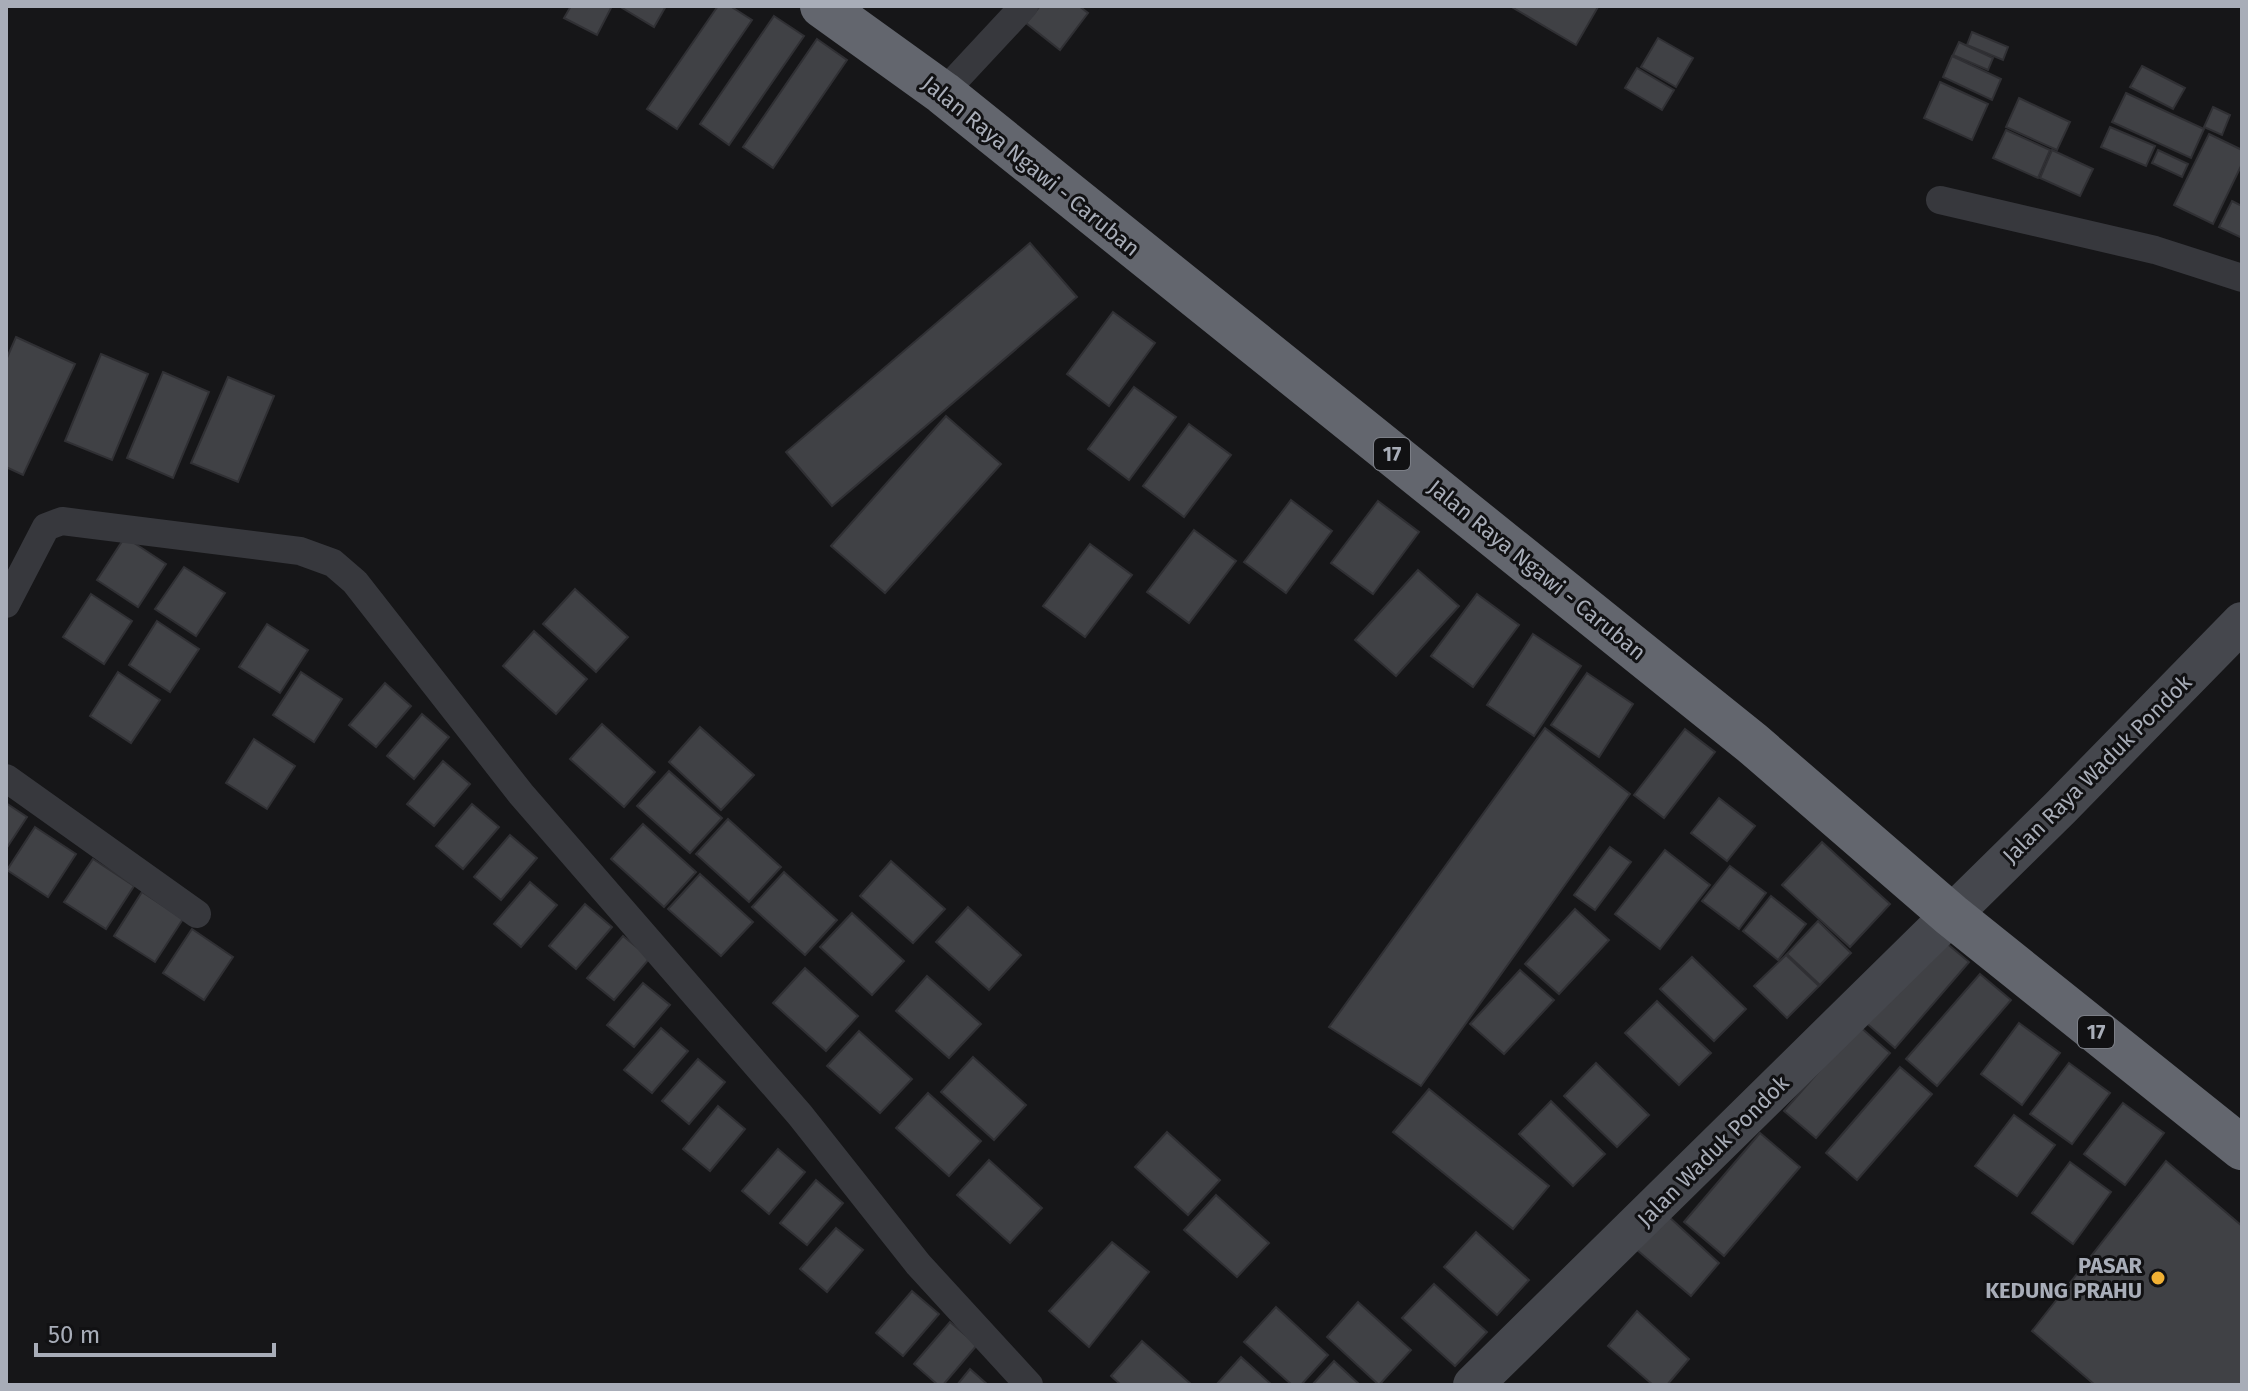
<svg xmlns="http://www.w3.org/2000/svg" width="2248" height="1391" viewBox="0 0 2248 1391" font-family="'Fira Sans',sans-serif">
	<rect width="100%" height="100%" fill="#161618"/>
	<g fill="#404145" stroke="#303034" stroke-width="2">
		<polygon points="571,6 612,6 597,35 564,18"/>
		<polygon points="619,6 666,6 654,27"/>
		<polygon points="718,6 730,6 752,20 677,129 647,109"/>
		<polygon points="1040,6 1079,6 1088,13 1060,50 1026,23"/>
		<polygon points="1510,6 1596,6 1598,7 1576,45"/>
		<polygon points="774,16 804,36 729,145 700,124"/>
		<polygon points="1972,32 2008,47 2003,60 1967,45"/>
		<polygon points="1658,38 1693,58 1676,87 1641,67"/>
		<polygon points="817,39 847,60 773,168 743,147"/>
		<polygon points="1959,42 1993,58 1988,70 1953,55"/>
		<polygon points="1952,56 2001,79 1992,100 1943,77"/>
		<polygon points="2142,66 2185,88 2173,109 2130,87"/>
		<polygon points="1637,68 1674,90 1662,110 1625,88"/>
		<polygon points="1940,82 1988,104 1972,140 1924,118"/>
		<polygon points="2126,93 2204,129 2191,158 2112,122"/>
		<polygon points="2019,98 2070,122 2057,150 2006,127"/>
		<polygon points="2213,107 2230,115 2222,135 2204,127"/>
		<polygon points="2110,127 2155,146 2146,166 2101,147"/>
		<polygon points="2006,130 2050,150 2038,178 1993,158"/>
		<polygon points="2209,134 2242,150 2242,164 2213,224 2174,205"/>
		<polygon points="2052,150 2093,169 2080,196 2040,178"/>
		<polygon points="2158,150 2188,164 2182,177 2152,163"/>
		<polygon points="2232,201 2242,206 2242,238 2219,227"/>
		<polygon points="1030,243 1077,297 832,506 786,452"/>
		<polygon points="1113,312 1155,343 1109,406 1067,374"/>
		<polygon points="16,337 75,364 23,475 6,467 6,360"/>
		<polygon points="101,354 148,374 112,460 65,441"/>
		<polygon points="163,372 209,392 173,478 127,458"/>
		<polygon points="228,377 274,396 238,482 191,463"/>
		<polygon points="1134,387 1176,417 1129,480 1088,449"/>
		<polygon points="946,416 1001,464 885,593 831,546"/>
		<polygon points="1189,424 1231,455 1184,517 1143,486"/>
		<polygon points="1291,500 1332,531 1286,593 1244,562"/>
		<polygon points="1378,501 1419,532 1373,594 1331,563"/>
		<polygon points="1194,530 1236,561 1189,623 1147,592"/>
		<polygon points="125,537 166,564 138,607 97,580"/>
		<polygon points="1090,544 1132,575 1085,637 1043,606"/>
		<polygon points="184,567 225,593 196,636 155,609"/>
		<polygon points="1418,570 1459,606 1396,676 1355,640"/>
		<polygon points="575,589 628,637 596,672 543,624"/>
		<polygon points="91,594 132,621 104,664 63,637"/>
		<polygon points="1477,594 1519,625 1473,687 1431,656"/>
		<polygon points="157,621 199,649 170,692 129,665"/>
		<polygon points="267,624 308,650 280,693 239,667"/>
		<polygon points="534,631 587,679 556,714 503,666"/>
		<polygon points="1533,634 1581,666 1534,736 1487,705"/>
		<polygon points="118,672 160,700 131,743 90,716"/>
		<polygon points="301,672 342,699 314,742 273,715"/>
		<polygon points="1587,673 1633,704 1599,757 1551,725"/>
		<polygon points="385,683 411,706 376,747 349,725"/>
		<polygon points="422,714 449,737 414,779 387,756"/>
		<polygon points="602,724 655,772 624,807 570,759"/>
		<polygon points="700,727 754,775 721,810 669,762"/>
		<polygon points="1545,728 1630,794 1421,1086 1329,1027"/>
		<polygon points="1685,729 1715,752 1664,818 1634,795"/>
		<polygon points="254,739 295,766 267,809 226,783"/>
		<polygon points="443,761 470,784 434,826 407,804"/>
		<polygon points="669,771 722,818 690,853 637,806"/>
		<polygon points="1719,798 1755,826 1727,861 1691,833"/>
		<polygon points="6,803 27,817 6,849"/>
		<polygon points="472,804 499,827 463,869 436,846"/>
		<polygon points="728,819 781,867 749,902 696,854"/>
		<polygon points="643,824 696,872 664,907 611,859"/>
		<polygon points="35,827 76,854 48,897 7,870"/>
		<polygon points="510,835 537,858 501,900 474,877"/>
		<polygon points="1822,842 1890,904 1850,947 1782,885"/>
		<polygon points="1610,847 1631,862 1595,910 1574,895"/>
		<polygon points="1665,850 1710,885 1660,949 1615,914"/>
		<polygon points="93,859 134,886 106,929 64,902"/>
		<polygon points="891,861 945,909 913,943 860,896"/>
		<polygon points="1730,866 1766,893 1739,929 1702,901"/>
		<polygon points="784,872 837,920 805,955 752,907"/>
		<polygon points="700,874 753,922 721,956 668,909"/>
		<polygon points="530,882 557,905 521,947 494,924"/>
		<polygon points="142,892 183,919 155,962 114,936"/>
		<polygon points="1771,896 1806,924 1778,960 1743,931"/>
		<polygon points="585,904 612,927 576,969 549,946"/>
		<polygon points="968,907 1021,955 989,990 936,942"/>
		<polygon points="1575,909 1609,940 1559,994 1525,964"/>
		<polygon points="852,913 904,961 872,995 820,947"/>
		<polygon points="1818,921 1851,953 1820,985 1787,954"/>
		<polygon points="192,929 233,957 204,1000 163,973"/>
		<polygon points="623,936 650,958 614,1000 587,978"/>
		<polygon points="1938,936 1969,962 1895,1048 1864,1021"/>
		<polygon points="1786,955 1819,986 1787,1018 1754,986"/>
		<polygon points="1692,957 1746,1009 1714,1041 1660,989"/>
		<polygon points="805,968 858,1016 826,1051 773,1003"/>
		<polygon points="1520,970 1554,1000 1504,1054 1470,1024"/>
		<polygon points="1980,974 2011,1000 1937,1086 1906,1059"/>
		<polygon points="927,976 981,1024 949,1058 896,1011"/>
		<polygon points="643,983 670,1005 634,1047 607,1025"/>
		<polygon points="1657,1001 1711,1053 1679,1085 1625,1033"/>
		<polygon points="2019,1023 2060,1053 2022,1105 1981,1074"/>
		<polygon points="1859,1026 1890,1053 1816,1138 1784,1111"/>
		<polygon points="661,1028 688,1051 652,1093 624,1070"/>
		<polygon points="859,1031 912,1079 880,1113 827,1066"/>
		<polygon points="973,1057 1026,1105 994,1140 941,1092"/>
		<polygon points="698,1059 725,1082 689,1124 662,1101"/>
		<polygon points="1596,1063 1649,1115 1617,1147 1564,1096"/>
		<polygon points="2069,1063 2110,1093 2072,1144 2030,1114"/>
		<polygon points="1900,1067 1932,1094 1857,1180 1826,1153"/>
		<polygon points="1429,1089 1549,1186 1513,1229 1393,1132"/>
		<polygon points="928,1093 981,1141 949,1176 896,1128"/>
		<polygon points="1551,1101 1605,1154 1573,1186 1519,1134"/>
		<polygon points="2123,1103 2164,1133 2125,1185 2084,1154"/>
		<polygon points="718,1106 745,1129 710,1171 683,1149"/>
		<polygon points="2014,1115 2055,1145 2017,1196 1975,1166"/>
		<polygon points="1167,1132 1220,1180 1188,1215 1135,1167"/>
		<polygon points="1760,1133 1800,1167 1724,1256 1684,1222"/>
		<polygon points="778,1149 805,1172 769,1214 742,1191"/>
		<polygon points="989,1160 1042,1208 1010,1243 957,1195"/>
		<polygon points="2166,1161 2242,1226 2242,1385 2095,1385 2032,1331"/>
		<polygon points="2070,1162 2111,1192 2073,1244 2032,1213"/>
		<polygon points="816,1180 843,1203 807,1245 780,1223"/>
		<polygon points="1216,1195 1269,1243 1237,1277 1184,1230"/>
		<polygon points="1667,1215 1719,1263 1691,1296 1637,1250"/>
		<polygon points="836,1228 863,1250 827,1292 800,1269"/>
		<polygon points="1476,1232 1529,1280 1497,1315 1444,1267"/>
		<polygon points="1112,1242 1149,1272 1089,1347 1049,1311"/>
		<polygon points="1434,1284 1487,1332 1455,1366 1402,1318"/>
		<polygon points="912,1291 939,1314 903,1356 876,1333"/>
		<polygon points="1358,1302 1411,1350 1379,1385 1327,1337"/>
		<polygon points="1276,1307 1328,1355 1301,1385 1292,1385 1244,1342"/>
		<polygon points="1637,1311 1689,1359 1667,1385 1653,1385 1608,1346"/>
		<polygon points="950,1322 977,1345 943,1385 938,1385 914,1364"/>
		<polygon points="1142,1341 1192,1385 1121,1385 1111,1376"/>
		<polygon points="1241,1357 1272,1385 1216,1385"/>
		<polygon points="1334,1361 1360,1385 1312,1385"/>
		<polygon points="970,1369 988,1385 957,1385"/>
	</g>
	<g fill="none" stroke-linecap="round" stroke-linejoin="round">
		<g stroke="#37383d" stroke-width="28">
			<polyline points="943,93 1024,6"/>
			<polyline points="1940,200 2155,250 2242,278"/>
			<polyline points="6,604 46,527 62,521 300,551 333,563 355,582 521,794 800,1115 918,1264 1029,1385"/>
			<polyline points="6,778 197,914"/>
		</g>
		<polyline stroke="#45474d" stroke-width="40" points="1473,1385 2060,808 2242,622"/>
		<polyline stroke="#63666e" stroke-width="44" points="822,6 943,93 1752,743 1951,915 2242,1148"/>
	</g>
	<circle fill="#f2b134" stroke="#111113" stroke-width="3" cx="2158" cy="1278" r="8"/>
	<g text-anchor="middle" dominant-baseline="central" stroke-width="6" stroke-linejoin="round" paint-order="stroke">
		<g fill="#111113" stroke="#7b7e86" stroke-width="2">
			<rect x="1374" y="438" width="36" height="32" rx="6"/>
			<rect x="2078" y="1016" width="36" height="32" rx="6"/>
		</g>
		<g font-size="20" font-weight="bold" fill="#a8adb8">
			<text x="1392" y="454">17</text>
			<text x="2096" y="1032">17</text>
		</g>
		<g font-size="22" fill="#a8adb8" stroke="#111113">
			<text transform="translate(1031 166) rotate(39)">Jalan Raya Ngawi - Caruban</text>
			<text transform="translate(1537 570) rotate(39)">Jalan Raya Ngawi - Caruban</text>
			<text transform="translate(2097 769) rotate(-45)">Jalan Raya Waduk Pondok</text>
			<text transform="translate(1713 1151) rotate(-45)">Jalan Waduk Pondok</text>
		</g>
		<g font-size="22" font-weight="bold" fill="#a8adb8" stroke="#111113" text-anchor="end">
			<text x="2142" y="1265">PASAR<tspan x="2142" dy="25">KEDUNG PRAHU</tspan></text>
		</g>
	</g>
	<rect width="2248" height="1391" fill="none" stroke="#a8adb8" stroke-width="16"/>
	<path d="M36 1343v12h238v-12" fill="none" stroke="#a8adb8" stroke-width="4"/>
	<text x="48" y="1343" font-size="24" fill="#a8adb8" stroke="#111113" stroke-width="6" paint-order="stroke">50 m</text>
</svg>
